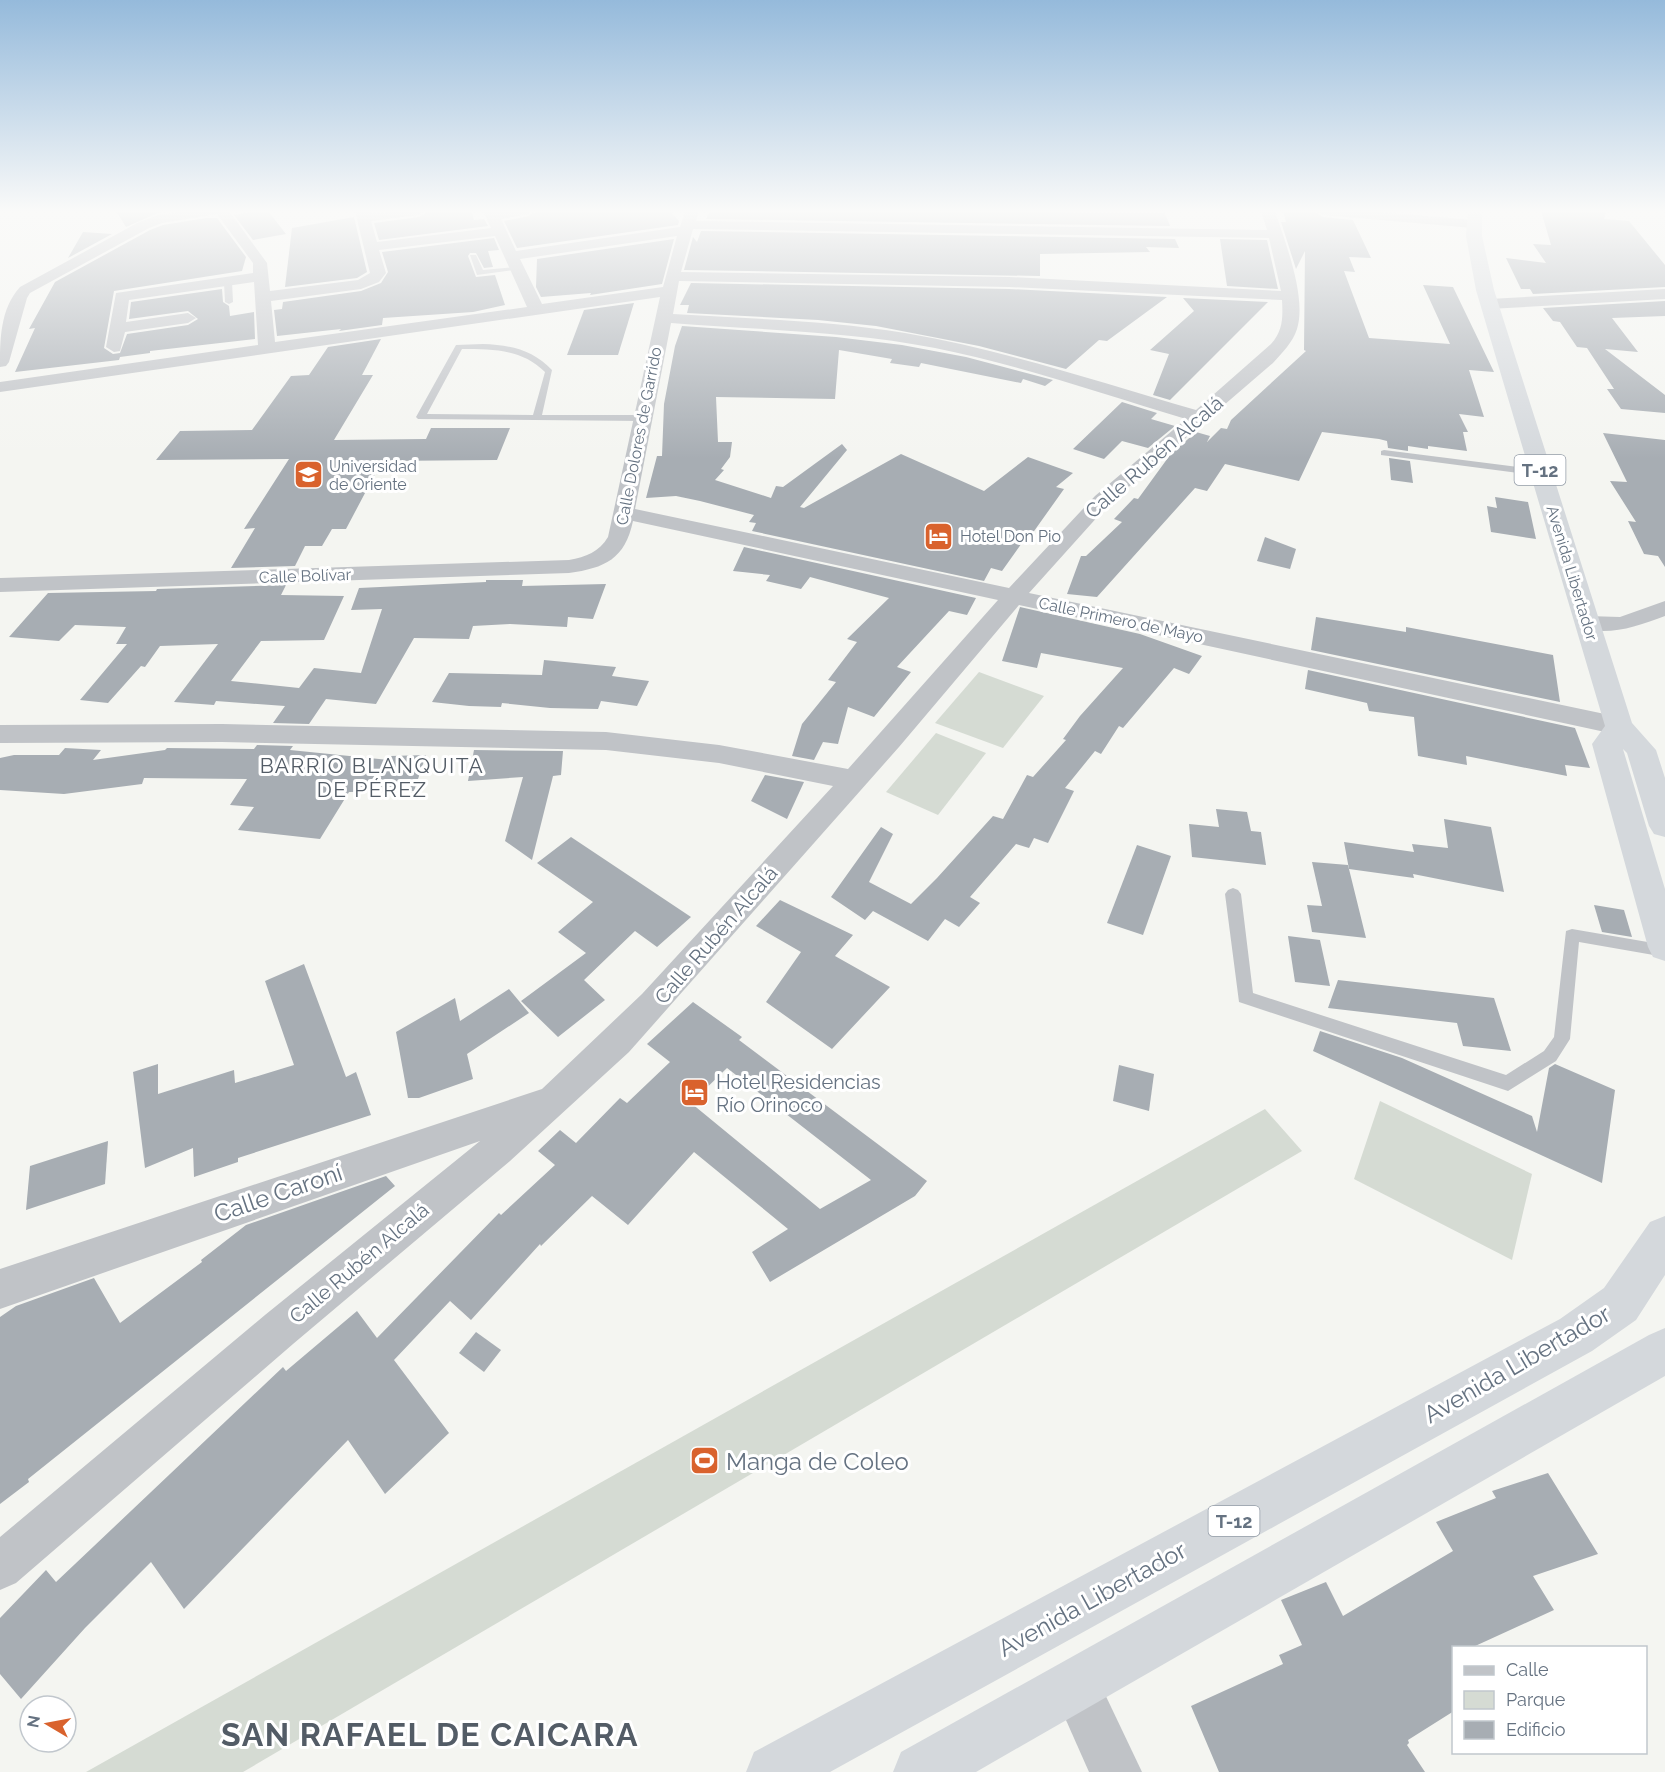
<svg xmlns="http://www.w3.org/2000/svg" width="1665" height="1772" viewBox="0 0 1665 1772" font-family="Raleway,sans-serif">
	<rect width="100%" height="100%" fill="#f4f5f1"/>
	<g fill="#d5dbd3">
		<polygon points="979,672 1044,696 1003,748 935,723"/>
		<polygon points="936,733 986,753 938,815 886,792"/>
		<polygon points="1380,1101 1532,1174 1512,1260 1354,1179"/>
		<polygon points="1265,1109 1302,1151 243,1772 86,1772"/>
	</g>
	<g fill="#a7adb3" fill-rule="evenodd">
		<polygon points="116,211 172,211 158,213 126,227"/>
		<polygon points="256,211 268,211 286,234 253,240 234,215"/>
		<polygon points="429,211 471,211 474,220 484,219 488,226 379,240 374,223 419,217"/>
		<polygon points="553,211 670,211 679,221 678,225 517,248 504,221 529,216 532,213"/>
		<polygon points="710,211 1165,213 1170,226 706,219"/>
		<polygon points="1283,211 1314,211 1323,217 1353,220 1371,258 1349,257 1355,272 1344,271 1369,338 1450,344 1423,285 1453,287 1494,372 1469,370 1484,417 1459,414 1468,432 1463,432 1467,451 1428,446 1428,449 1408,446 1408,451 1388,448 1387,441 1379,439 1322,432 1299,481 1225,464 1207,491 1195,488 1097,597 1067,594 1081,556 1086,556 1122,522 1114,519 1134,498 1138,499 1170,455 1196,432 1210,436 1207,442 1221,428 1227,429 1231,420 1306,351 1304,350 1305,251 1296,269 1281,222 1286,222"/>
		<polygon points="1541,211 1606,211 1604,219 1629,221 1665,265 1665,287 1533,294 1530,289 1521,289 1506,258 1546,263 1533,244 1551,245"/>
		<polygon points="354,217 367,272 357,278 285,287 292,228"/>
		<polygon points="206,218 217,218 246,257 242,271 114,291 104,348 113,354 120,353 127,334 188,325 198,319 188,311 129,319 131,302 222,289 223,302 229,306 230,316 254,312 255,339 150,351 150,353 120,357 119,360 15,372 35,328 29,329 55,282 150,230 163,225"/>
		<polygon points="701,231 1175,239 1179,248 1146,247 1150,252 1040,254 1040,276 684,270 693,237 697,242"/>
		<polygon points="83,232 112,234 68,258"/>
		<polygon points="494,238 499,250 488,251 493,267 484,268 476,253 470,253 468,256 476,277 495,275 505,305 473,312 383,318 382,325 339,331 341,329 277,336 274,310 282,309 283,302 361,291 381,283 388,272 382,252"/>
		<polygon points="674,239 662,284 590,295 591,293 541,297 536,287 537,259"/>
		<polygon points="1220,239 1267,240 1278,289 1227,286"/>
		<polygon points="691,283 1009,289 1167,297 1107,341 1099,340 1066,369 979,346 876,326 818,320 687,313 689,305 680,305"/>
		<polygon points="1183,298 1268,302 1170,400 1153,395 1169,354 1150,350 1194,311"/>
		<polygon points="1665,301 1665,316 1612,318 1638,352 1605,349 1665,395 1665,413 1621,409 1607,389 1614,389 1587,348 1577,347 1560,322 1553,321 1543,308"/>
		<polygon points="634,303 618,355 567,355 584,310"/>
		<polygon points="682,326 836,337 902,345 966,357 1053,380 1045,386 1023,379 1021,383 921,363 919,367 890,363 892,359 839,350 835,399 716,397 718,442 732,442 730,457 721,469 724,470 715,480 771,498 776,486 783,487 842,444 847,450 800,507 804,508 901,454 984,491 1028,457 1073,473 1056,487 1064,489 1032,534 1029,533 1002,571 991,568 984,581 752,531 756,523 749,522 754,515 700,501 676,496 646,498 657,456 662,456 664,404 675,346"/>
		<polygon points="381,339 362,375 373,375 334,440 426,439 431,428 510,428 497,460 382,461 346,529 332,529 322,546 305,546 295,566 231,568 255,528 244,529 289,459 156,460 180,431 252,430 291,376 309,375 328,347"/>
		<polygon points="1122,402 1157,413 1151,419 1175,426 1148,448 1122,441 1104,459 1073,449"/>
		<polygon points="1603,433 1665,440 1665,567 1658,556 1644,554 1628,521 1636,522 1610,481 1627,482"/>
		<polygon points="1389,458 1410,461 1413,483 1391,480"/>
		<polygon points="1495,497 1528,502 1536,539 1491,532 1487,506 1497,508"/>
		<polygon points="1265,537 1296,549 1290,569 1257,561"/>
		<polygon points="744,547 976,598 967,615 949,611 897,667 911,672 874,717 848,707 838,744 823,742 814,760 792,756 802,724 836,682 828,680 857,642 847,639 889,598 810,577 801,589 766,581 770,575 733,571"/>
		<polygon points="486,580 523,580 522,586 606,584 593,619 568,617 567,627 510,624 473,626 469,639 414,638 376,704 326,699 309,724 273,723 285,706 216,701 214,705 174,702 218,644 160,646 145,667 141,666 108,703 80,700 127,644 116,644 126,627 75,625 59,641 9,637 48,593 156,591 157,589 286,585 281,595 344,596 324,640 261,641 231,681 299,688 314,668 361,673 382,609 351,610 359,588 486,582"/>
		<polygon points="1020,607 1140,634 1202,656 1189,674 1174,668 1123,728 1119,726 1101,754 1095,751 1065,788 1074,791 1048,843 1034,838 1029,848 1016,844 970,897 980,903 959,927 945,919 928,941 873,911 865,920 831,897 881,827 893,834 869,882 911,904 937,878 993,816 1003,819 1027,775 1033,777 1066,740 1063,739 1080,716 1123,668 1041,653 1037,668 1002,661"/>
		<polygon points="1316,617 1406,632 1406,627 1553,655 1560,702 1311,650"/>
		<polygon points="544,660 616,667 612,676 649,681 637,706 601,701 598,709 550,708 502,703 501,707 469,706 432,702 449,673 542,675"/>
		<polygon points="1308,670 1575,728 1590,768 1565,765 1567,776 1466,756 1467,765 1418,756 1414,717 1369,711 1367,703 1305,689"/>
		<polygon points="257,745 293,746 290,750 389,760 391,756 426,755 414,791 349,792 320,839 238,830 254,807 230,805 247,779 144,778 142,784 64,794 0,790 0,758 14,755 59,755 65,748 101,750 93,760 165,750 167,748 254,749"/>
		<polygon points="474,750 563,751 561,775 553,776 532,860 505,841 523,777 468,781"/>
		<polygon points="765,775 804,782 787,819 751,801"/>
		<polygon points="1216,809 1247,812 1251,831 1261,832 1266,865 1192,857 1189,824 1219,827"/>
		<polygon points="1444,819 1491,827 1504,892 1413,874 1414,878 1349,869 1344,842 1414,852 1412,844 1448,848"/>
		<polygon points="571,837 691,917 657,947 635,931 584,980 605,1000 558,1037 521,1001 586,953 558,932 593,902 537,863"/>
		<polygon points="1137,845 1171,856 1143,935 1107,923"/>
		<polygon points="1312,862 1348,865 1366,938 1312,932 1307,905 1322,906"/>
		<polygon points="780,900 853,935 835,956 890,987 832,1049 766,1002 801,952 756,926"/>
		<polygon points="1594,905 1624,910 1632,937 1602,932"/>
		<polygon points="1288,936 1320,940 1330,986 1295,982"/>
		<polygon points="304,964 346,1077 356,1072 371,1115 238,1158 238,1162 194,1177 193,1148 145,1168 133,1072 158,1064 158,1094 234,1070 235,1083 294,1065 265,981"/>
		<polygon points="1338,980 1494,998 1511,1051 1463,1046 1457,1023 1328,1008"/>
		<polygon points="509,989 529,1013 467,1054 473,1079 419,1098 408,1098 396,1032 455,998 460,1021"/>
		<path d="M693,1002L742,1037L739,1040L927,1181L915,1196L770,1282L752,1252L788,1229L694,1152L628,1225L592,1196L541,1246L540,1244L471,1320L450,1301L394,1360L449,1433L385,1494L348,1440L184,1609L151,1562L85,1628L21,1699L0,1674V1618L46,1570L56,1582L283,1367L286,1371L357,1311L377,1338L499,1213L501,1215L555,1165L538,1151L560,1130L576,1143L620,1098L627,1103L670,1062L647,1044ZM727,1068L871,1180L820,1209L691,1103Z"/>
		<polygon points="1320,1031 1402,1058 1532,1116 1537,1132 1549,1068 1555,1064 1615,1090 1602,1183 1313,1051"/>
		<polygon points="1119,1065 1154,1074 1149,1111 1113,1101"/>
		<polygon points="108,1141 105,1184 26,1210 30,1166"/>
		<polygon points="386,1176 395,1186 28,1479 29,1482 0,1504 0,1317 16,1306 94,1278 120,1323 202,1262 201,1260 246,1225"/>
		<polygon points="476,1332 501,1350 484,1372 459,1353"/>
		<polygon points="1548,1473 1598,1554 1533,1576 1554,1610 1473,1647 1454,1647 1454,1711 1408,1740 1409,1743 1407,1745 1425,1772 1219,1772 1191,1706 1283,1664 1279,1655 1302,1645 1281,1600 1326,1582 1343,1616 1453,1551 1436,1522 1496,1498 1492,1491"/>
	</g>
	<g fill="none" stroke-linecap="round" stroke-linejoin="round">
		<g fill="#c0c3c7" fill-rule="evenodd">
			<polygon points="470,255 476,255 483,270 517,267 521,269 477,275"/>
			<polygon points="228,280 232,282 233,302 229,304 225,302 224,282"/>
			<path d="M483,344C511,345 533,350 552,370L542,415H642L647,418L642,421L418,419L416,417L456,345ZM462,349C493,349 522,349 545,372L533,415L427,414Z"/>
			<polygon points="1384,450 1541,470 1546,473 1541,476 1381,455 1381,451"/>
			<polygon points="1233,888 1238,890 1241,894 1253,993 1506,1075 1544,1051 1554,1037 1566,931 1572,929 1665,945 1665,957 1579,942 1570,1039 1556,1061 1508,1091 1239,1002 1225,894 1228,890"/>
		</g>
		<g fill="#c0c3c7" fill-rule="evenodd">
			<path d="M186,211H229L267,263L270,291L358,280L370,273L355,211H369V213L426,211L419,215L371,221L377,242L491,228L483,211H531L529,214L501,219L516,251L680,227L685,211H699L696,221L1267,230L1261,211H1275C1285,242 1307,297 1297,329C1293,342 1282,353 1273,363L1109,504L1029,593L1619,717L1628,720L1632,726L1628,732L1619,735L1019,605L899,747L629,1052L510,1161L293,1344L16,1583L0,1590V1537L265,1315L480,1141L0,1309V1269L542,1089L642,994L833,786L719,763L606,750L222,742L0,743V725L222,724L606,732L719,745L848,769L998,600L633,521C625,559 605,568 569,573L0,592V578L569,560C586,557 599,552 608,537L660,297L0,392V382L258,345L254,282L129,300L126,322L188,313L196,318L188,323L125,332L120,351L114,352L106,347L116,293L253,273V263L217,214L162,223L149,228L30,293L27,298L9,362L6,366L0,367C0,340 0,309 20,287L139,222L159,215ZM693,229L1269,238L1281,291L1009,277L681,272ZM495,236L527,307L275,342L271,301L361,289L379,282L386,273L379,250ZM677,236L663,287L542,304L520,259ZM679,281L1009,287L1282,300C1283,317 1283,331 1271,344L1196,410C1099,382 1004,350 905,333C828,320 750,319 673,314ZM671,323C759,330 848,331 935,348C1020,365 1102,394 1186,419L1095,496L1009,588L635,509Z"/>
			<polygon points="1316,211 1369,211 1473,220 1480,224 1473,228 1323,215"/>
			<polygon points="1665,289 1665,299 1489,309 1481,304 1489,299"/>
			<path d="M1665,601V616C1635,627 1611,636 1579,628L1575,623L1579,618L1587,616L1620,617Z"/>
			<polygon points="1075,1659 1092,1667 1142,1772 1089,1772 1050,1684 1058,1667"/>
		</g>
		<g fill="#d4d8dc" fill-rule="evenodd">
			<polygon points="1468,211 1482,211 1482,236 1494,290 1632,723 1656,750 1665,778 1665,837 1654,834 1649,826 1627,753 1623,749 1665,889 1665,961 1653,957 1648,947 1592,744 1605,726 1476,290 1466,236"/>
			<polygon points="1665,1216 1665,1275 1636,1320 1592,1351 830,1772 746,1772 754,1752 1560,1319 1604,1288 1650,1222"/>
			<polygon points="1665,1328 1665,1376 976,1772 893,1772 901,1752 1649,1335"/>
		</g>
	</g>
	<linearGradient id="sky" x2="0" y2="1"><stop stop-color="#95badb"/><stop offset="0.46" stop-color="#fafaf9"/><stop offset="1" stop-color="#fafaf9" stop-opacity="0"/></linearGradient>
	<rect width="1665" height="459" fill="url(#sky)"/>
	<defs>
		<symbol id="university-square" viewBox="-11 -11 22 22"><rect x="-9" y="-9" width="18" height="18" rx="4" fill="#d9622d" stroke="#fff"/><path d="M0-5L7-2L0 1L-7-2ZM-4 1L0 2.5L4 1V4Q0 6-4 4Z" fill="#fff"/></symbol>
		<symbol id="hotel-square" viewBox="-11 -11 22 22"><rect x="-9" y="-9" width="18" height="18" rx="4" fill="#d9622d" stroke="#fff"/><path d="M-6-4.5h1.5V1H6V5H4.5V3h-9V5H-6ZM-4 0a1.8 1.8 0 1 1 3.6 0ZM.5 0V-2.5h3Q6-2.5 6 0Z" fill="#fff"/></symbol>
		<symbol id="stadium-square" viewBox="-11 -11 22 22"><rect x="-9" y="-9" width="18" height="18" rx="4" fill="#d9622d" stroke="#fff"/><path d="M0-5a6.5 5 0 1 0 0 10a6.5 5 0 1 0 0-10ZM-3.5-1.8h7v3.6h-7Z" fill="#fff"/></symbol>
	</defs>
	<g fill-rule="evenodd">
		<use href="#university-square" x="292" y="458" width="33" height="33"/>
		<use href="#hotel-square" x="922" y="520" width="33" height="33"/>
		<use href="#hotel-square" x="678" y="1076" width="33" height="33"/>
		<use href="#stadium-square" x="688" y="1444" width="33" height="33"/>
	</g>
	<g text-anchor="middle" dominant-baseline="central" stroke-width="6" stroke-linejoin="round" paint-order="stroke">
		<g font-size="16" fill="#657281" stroke="#fff">
			<text transform="translate(639 436) rotate(-79)">Calle Dolores de Garrido</text>
			<text transform="translate(1572 573) rotate(73)">Avenida Libertador</text>
			<text transform="translate(305 576) rotate(-2)">Calle Bolívar</text>
			<text transform="translate(1121 620) rotate(12)">Calle Primero de Mayo</text>
		</g>
		<g font-size="16" fill="#657281" stroke="#fff" text-anchor="start">
			<text x="329" y="466">Universidad<tspan x="329" dy="18">de Oriente</tspan></text>
			<text x="960" y="536">Hotel Don Pio</text>
		</g>
		<g fill="#fff" stroke="#939ca7" stroke-width="1.5">
			<rect x="1514.5" y="455" width="51" height="30" rx="4.5"/>
			<rect x="1208.5" y="1506" width="51" height="30" rx="4.5"/>
		</g>
		<g font-size="18" font-weight="bold" fill="#657281">
			<text x="1540" y="470">T-12</text>
			<text x="1234" y="1521">T-12</text>
		</g>
		<g font-size="20" fill="#657281" stroke="#fff">
			<text transform="translate(1154 457) rotate(-41)">Calle Rubén Alcalá</text>
			<text transform="translate(716 935) rotate(-49)">Calle Rubén Alcalá</text>
			<text transform="translate(359 1263) rotate(-40)">Calle Rubén Alcalá</text>
		</g>
		<g font-size="20" fill="#657281" stroke="#fff" text-anchor="start">
			<text x="716" y="1082">Hotel Residencias<tspan x="716" dy="23">Río Orinoco</tspan></text>
		</g>
		<g font-size="21" letter-spacing="1.5" fill="#535c66" stroke="#fff">
			<text x="372" y="765">BARRIO BLANQUITA<tspan x="372" dy="24">DE PÉREZ</tspan></text>
		</g>
		<g font-size="24" fill="#657281" stroke="#fff">
			<text transform="translate(278 1193) rotate(-19)">Calle Caroní</text>
			<text transform="translate(1517 1364) rotate(-30)">Avenida Libertador</text>
			<text transform="translate(1092 1599) rotate(-29)">Avenida Libertador</text>
		</g>
		<g font-size="24" fill="#657281" stroke="#fff" text-anchor="start">
			<text x="726" y="1461">Manga de Coleo</text>
		</g>
		<g font-size="32" font-weight="bold" letter-spacing="1.5" fill="#535c66" stroke="#fff">
			<text x="430" y="1734">SAN RAFAEL DE CAICARA</text>
		</g>
	</g>
	<rect x="1452" y="1646" width="195" height="108" fill="#ffffff" stroke="#c1c7cd" stroke-width="1.5"/>
	<rect x="1464" y="1666" width="30" height="9" fill="#c0c3c7" stroke="#c1c7cd" stroke-width="1.5"/>
	<text x="1506" y="1676" font-size="18" fill="#657281">Calle</text>
	<rect x="1464" y="1691" width="30" height="18" fill="#d5dbd3" stroke="#c1c7cd" stroke-width="1.5"/>
	<text x="1506" y="1706" font-size="18" fill="#657281">Parque</text>
	<rect x="1464" y="1721" width="30" height="18" fill="#a7adb3" stroke="#c1c7cd" stroke-width="1.5"/>
	<text x="1506" y="1736" font-size="18" fill="#657281">Edificio</text>
	<g transform="translate(48 1724) rotate(280)"><circle r="28" fill="#ffffff" stroke="#c1c7cd" stroke-width="1.5"/>
	<path d="M0-4.5L10 22L0 15L-10 22Z" fill="#d9622d"/>
	<text y="-9" font-size="16" font-weight="bold" text-anchor="middle" fill="#657281">N</text>
	</g>
</svg>
